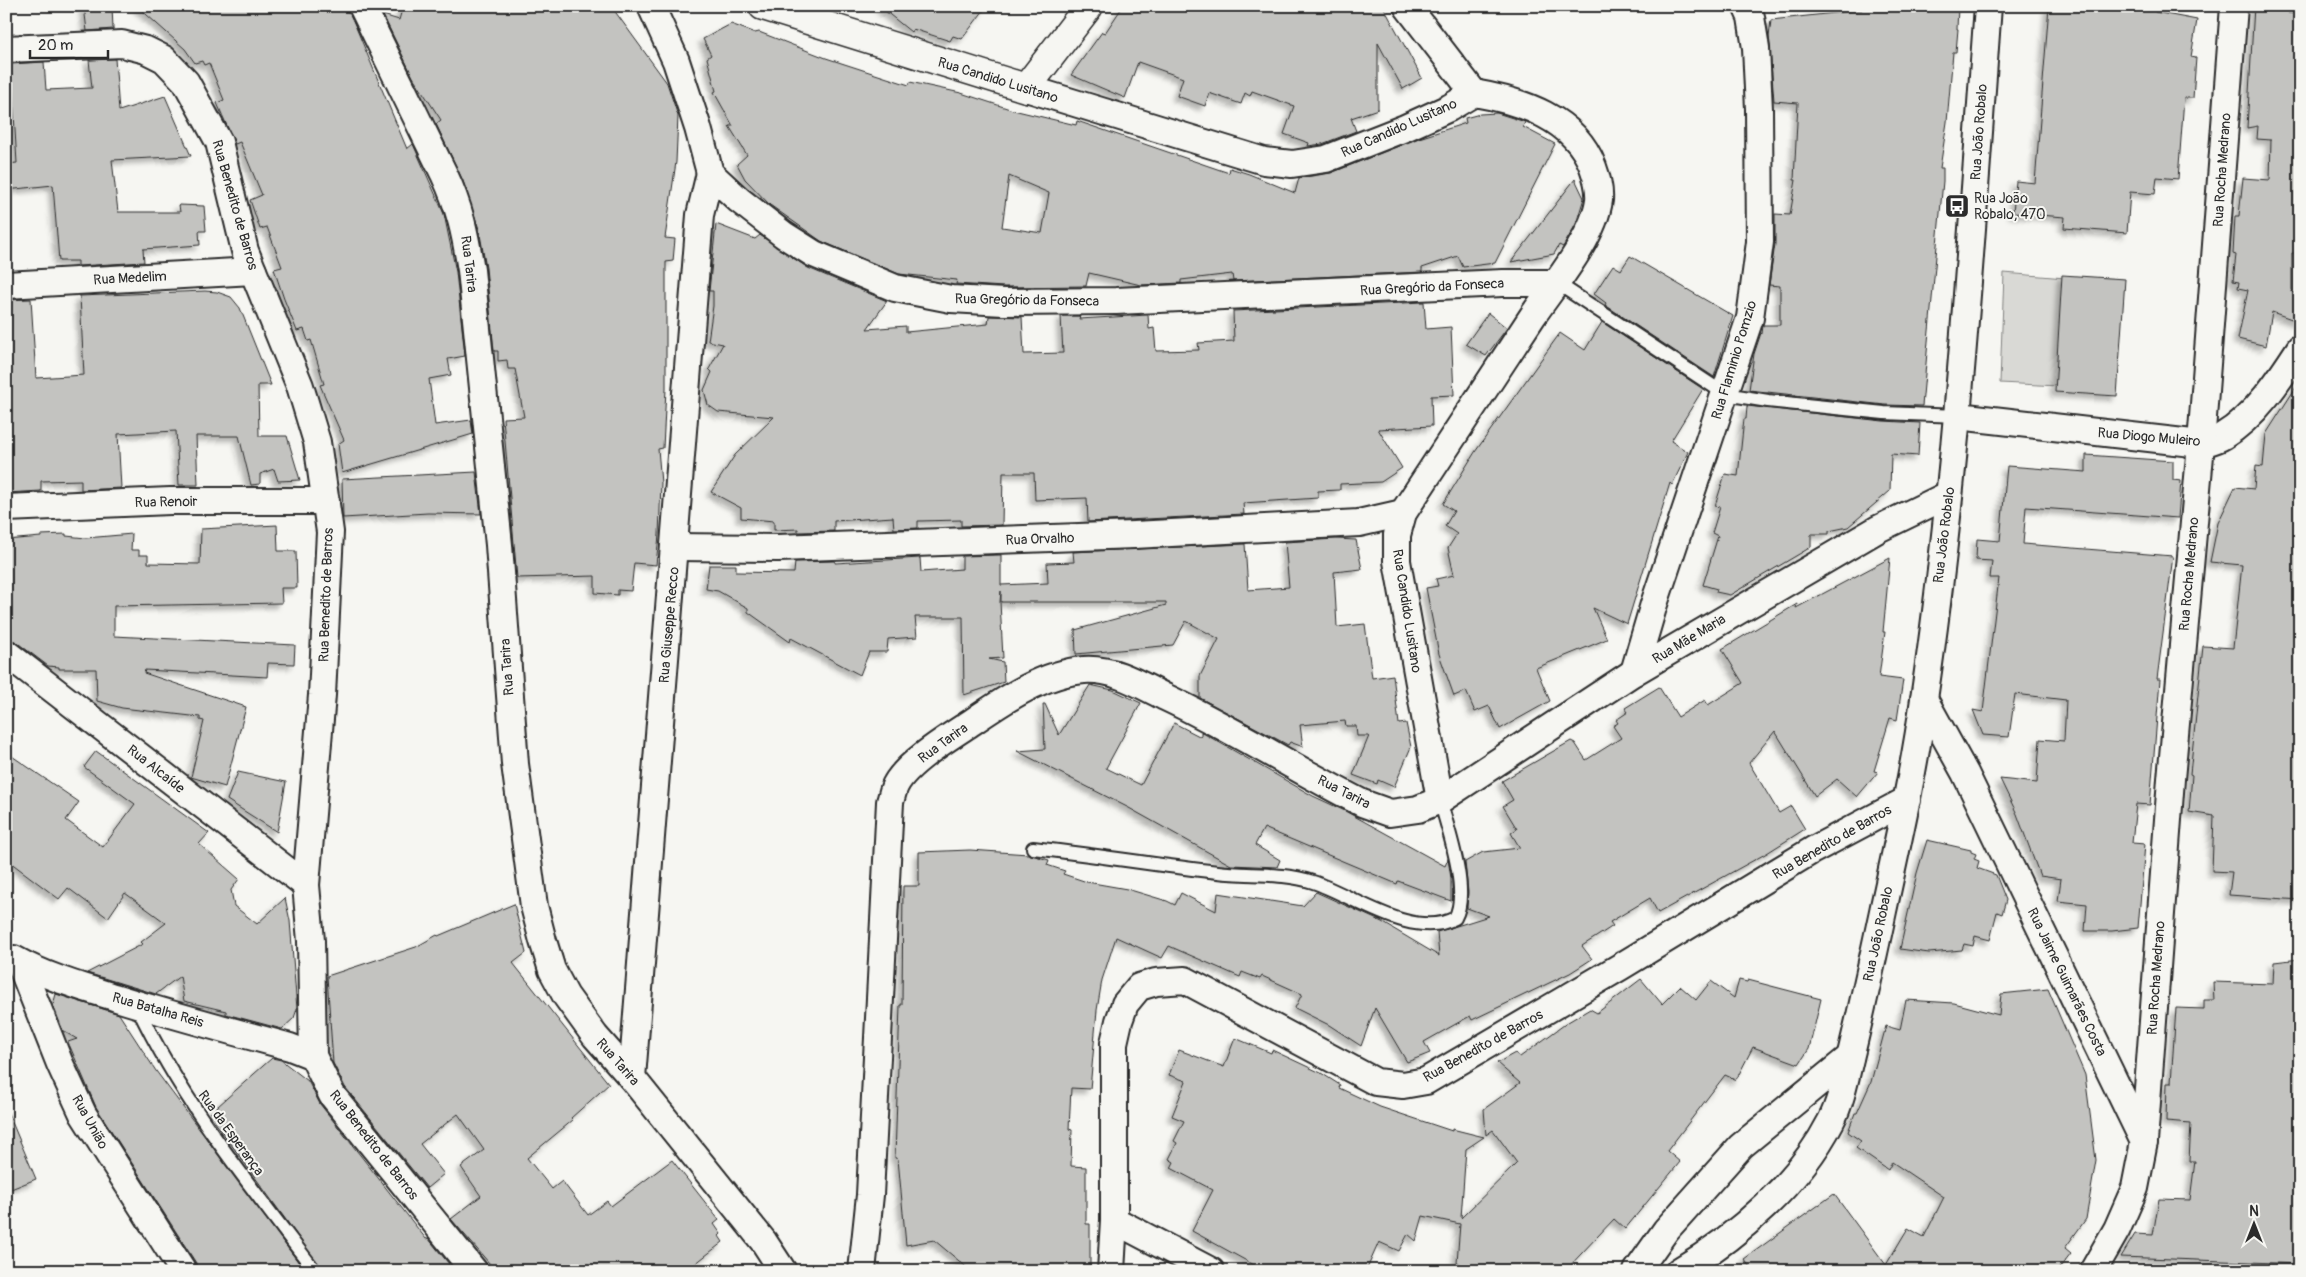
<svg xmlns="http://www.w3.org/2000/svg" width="2306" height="1277" viewBox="0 0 2306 1277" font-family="Pangolin,sans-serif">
	<defs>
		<filter id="shadow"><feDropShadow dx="-4.5" dy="4.5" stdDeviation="2.5" flood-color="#0004"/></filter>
	</defs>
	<rect width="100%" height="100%" fill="#f6f6f2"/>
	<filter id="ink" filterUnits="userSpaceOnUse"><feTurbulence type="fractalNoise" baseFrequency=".02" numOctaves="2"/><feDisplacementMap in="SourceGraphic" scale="10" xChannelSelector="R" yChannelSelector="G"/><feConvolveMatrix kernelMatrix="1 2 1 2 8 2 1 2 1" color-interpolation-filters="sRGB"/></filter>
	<g filter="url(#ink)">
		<polygon fill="#d9d9d5" stroke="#828280" points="2004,273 2065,278 2058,386 2000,383"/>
		<g fill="#c3c3c0" stroke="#2b2b2b" fill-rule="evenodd" filter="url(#shadow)">
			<polygon points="84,6 112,6 113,29 87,31"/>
			<polygon points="137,6 347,6 407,149 413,144 444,214 456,272 465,356 448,359 451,375 429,379 435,425 471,420 473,434 342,473 338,444 344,440 320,385 324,384 311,340 308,341 304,329 297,331 284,299 274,269 282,267 267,227 260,229 250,200 262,195 240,142 235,144 224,119 217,103 224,100 209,63 204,65 202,61 195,63 185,49"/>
			<polygon points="403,6 611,6 667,83 678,116 676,162 665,238 675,239 673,261 666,262 666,389 663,448 658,449 661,483 659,535 656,565 634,563 631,591 618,590 618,595 595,593 595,576 517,578 503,418 524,417 515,369 508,369 507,360 498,361 498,351 494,351 486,268 479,229 463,181 436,124 441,120 413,77 383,15 399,20"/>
			<polygon points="879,6 987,6 962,39 953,36 950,41 913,29 911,32"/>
			<polygon points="1123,6 1383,6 1422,78 1403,89 1378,43 1378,109 1351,118 1356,131 1322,144 1308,146 1309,143 1284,134 1294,106 1252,91 1250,96 1245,93 1241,104 1209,93 1205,106 1177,96 1183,78 1138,62 1125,98 1071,75 1102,32 1105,33"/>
			<polygon points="1862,6 1958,6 1957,29 1958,29 1956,52 1953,52 1947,122 1940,168 1943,168 1943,181 1922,406 1885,405 1749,390 1754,354 1761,333 1762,334 1763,325 1780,325 1780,286 1769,285 1775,244 1775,214 1790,215 1796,180 1794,180 1798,103 1774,101 1769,37 1771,20 1862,10"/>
			<polygon points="2049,6 2137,6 2155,10 2155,12 2197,20 2191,57 2196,58 2193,98 2184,98 2178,179 2157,177 2155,194 2130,192 2127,233 2064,228 2065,217 2013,213 2016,181 2035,183"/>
			<polygon points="2254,6 2288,6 2288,13 2300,14 2300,253 2292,253 2292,292 2300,295 2300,322 2272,312 2266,346 2238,339 2248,290 2238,288 2239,282 2233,281 2236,255 2233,254 2235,216 2239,216 2243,178 2270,180 2271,140 2257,139 2258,126 2247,128"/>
			<path d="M731,24L755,33L759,32L826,58L909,85L910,82L961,93L1013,110L1076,125L1077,121L1229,173L1230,168L1249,174L1295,193L1299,178L1331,173L1416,139L1466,123L1465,118L1480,114L1497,113L1522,121L1525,122L1523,127L1555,144L1495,263L1463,267L1458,256L1422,268V272L1233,281L1232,274L1181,280V283L1141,285L1089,273L1086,286L1004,287L956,284L957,280L899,274L821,241L770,205L745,179L737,164L747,155L729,126H733L714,92L716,91L707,58L711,55L703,39ZM1009,176L1049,193L1042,233L1002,227Z"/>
			<polygon points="115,59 119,111 165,96 191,156 112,160 118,212 180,212 179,205 204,206 206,231 199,231 200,245 143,249 144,262 78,266 78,261 59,261 53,185 6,190 6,164 17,163 11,64 44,62 46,90 92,88 89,60"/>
			<polygon points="1575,179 1584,198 1576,224 1563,247 1559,245 1554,254 1511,262"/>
			<polygon points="716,224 755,239 760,235 808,268 887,301 867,329 906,326 906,332 988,324 989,316 1022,317 1024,354 1063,353 1061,316 1080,316 1079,319 1148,315 1149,329 1154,328 1156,351 1199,350 1198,343 1234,341 1233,311 1424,302 1426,329 1451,327 1454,395 1431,396 1432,426 1378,429 1402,468 1381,482 1340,484 1340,490 1318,491 1318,498 1243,503 1244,514 1088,522 1087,498 1035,500 1034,473 1003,473 1002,525 961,526 961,520 918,521 918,528 894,529 893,517 834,521 834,531 798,532 798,529 774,530 774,521 741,518 741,508 711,492 735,455 774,417 718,412 708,405 704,390 712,372 709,369 723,344 708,341 713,306 713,291 709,291"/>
			<polygon points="1630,256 1733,316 1714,377 1605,305 1606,303 1594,294 1613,265 1621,270"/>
			<polygon points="2062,275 2125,279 2117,396 2055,392"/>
			<polygon points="205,291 217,292 231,297 240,308 271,385 258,385 259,436 287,436 300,480 278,481 274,469 260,474 260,484 251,485 239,436 196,436 198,485 179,485 176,431 118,434 121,488 81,490 81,480 41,481 41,491 6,493 6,300 31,299 36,378 84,375 80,296"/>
			<polygon points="1488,313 1507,328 1486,356 1466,344"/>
			<polygon points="1602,322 1703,389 1671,441 1688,452 1672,485 1670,483 1627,624 1593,608 1607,639 1536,668 1550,701 1500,729 1489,706 1475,712 1466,691 1454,696 1439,654 1426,588 1438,586 1436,579 1454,575 1448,548 1457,534 1445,526 1454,511 1443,504 1475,452 1560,333 1585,350"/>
			<polygon points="2300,381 2300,900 2229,895 2232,872 2212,871 2214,816 2189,812 2192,775 2190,774 2203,646 2233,648 2242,565 2210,562 2218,523 2235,487 2254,489 2256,466 2263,467 2266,434"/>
			<polygon points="1747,406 1883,421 1920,423 1918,456 1891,454 1890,491 1848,527 1829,531 1829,534 1811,534 1811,547 1730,595 1716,592 1717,589 1703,585 1718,536 1712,533 1720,507 1715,506 1725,474 1738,476 1744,419 1746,419"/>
			<polygon points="2086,455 2173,461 2173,480 2181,481 2178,518 2026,507 2023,544 2173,556 2157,679 2160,679 2150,805 2136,804 2132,843 2145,844 2138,928 2112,931 2085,931 2087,904 2058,901 2061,879 2040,876 2017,814 2000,779 2037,783 2040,739 2064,741 2066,700 2015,694 2009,737 1983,735 1973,710 1983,712 1999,578 1990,578 1992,561 1976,560 1977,539 2000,541 2007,466 2086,472"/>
			<polygon points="476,472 481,514 428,513 343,518 342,479"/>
			<polygon points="277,525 278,551 296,551 297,588 281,588 282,603 114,606 114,636 295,645 294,664 268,663 267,677 145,670 144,673 246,707 225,787 191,777 204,721 200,720 200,717 122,708 97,701 96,669 59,669 59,667 48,666 15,641 6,638 6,540 41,537 41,535 66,534 66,536 86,538 132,534 131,550 139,550 139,555 148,555 148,563 200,564 201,529"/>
			<polygon points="1336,539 1356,540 1362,569 1334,572 1337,627 1365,624 1372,678 1393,675 1399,724 1406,723 1411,747 1394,787 1378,780 1377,784 1353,775 1369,736 1357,736 1356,726 1346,726 1345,721 1300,725 1303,747 1290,742 1288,745 1200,698 1200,676 1219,639 1186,621 1173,645 1076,654 1075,630 1166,605 1166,602 1001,602 1001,591 1000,602 1003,658 989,659 1003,662 1004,682 964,695 963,617 915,617 917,637 888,639 887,652 869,652 860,675 791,638 790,642 748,612 748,608 718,591 706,589 709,565 736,565 736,572 794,573 795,562 835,561 835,563 920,558 921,572 962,569 962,556 1001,555 1001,585 1048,583 1047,563 1074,562 1073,552 1245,544 1248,590 1289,587 1285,542"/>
			<polygon points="1890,558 1883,632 1885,632 1879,677 1903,680 1897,720 1890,718 1874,771 1878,772 1857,797 1837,779 1815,796 1775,731 1749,763 1779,813 1791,806 1805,829 1767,853 1658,913 1650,898 1610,922 1613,926 1582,946 1592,959 1570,973 1472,1020 1470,1016 1424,1042 1430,1053 1407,1062 1375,1008 1361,1046 1329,1025 1295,1008 1302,994 1262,976 1260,979 1242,972 1240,977 1169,946 1162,958 1116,937 1102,980 1097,1010 1090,1089 1071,1088 1069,1129 1072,1130 1071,1166 1086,1167 1086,1224 1090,1224 1090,1271 971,1271 934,1240 906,1245 898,1159 895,1158 900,1005 902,1005 903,886 919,886 919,852 970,850 1028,854 1049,860 1047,865 1065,871 1063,874 1087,882 1127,889 1167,901 1175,905 1181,893 1216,911 1218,893 1303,906 1316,892 1382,922 1439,956 1437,932 1489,916 1467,908 1468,892 1465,862 1483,852 1520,848 1511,833 1517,829 1503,806 1513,800 1502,781 1571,741 1575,743 1586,760 1621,738 1613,726 1618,723 1616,720 1628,712 1625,708 1659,687 1678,717 1705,700 1708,705 1743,683 1722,649 1797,604 1796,608"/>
			<polygon points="1090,685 1113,690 1141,703 1106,768 1141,785 1174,723 1201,737 1201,732 1313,796 1345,811 1445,866 1448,859 1451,878 1451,901 1398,881 1397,884 1264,828 1255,845 1280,860 1277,867 1231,865 1129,808 1017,751 1045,749 1043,704 1045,704 1059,735"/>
			<polygon points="96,751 209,833 199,844 239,879 231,890 234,906 257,924 285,898 290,921 297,1009 294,1018 282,1029 226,1014 226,1011 184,1001 180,976 156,994 87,973 143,944 141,942 166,923 125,893 108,918 68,888 59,899 6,859 6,752 79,802 66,820 103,847 135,804 84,767"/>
			<polygon points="238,772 286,782 277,832 227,800"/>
			<polygon points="1927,840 1971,850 1971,852 1976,854 1974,859 1979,861 1977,868 1996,875 2006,900 2002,914 1997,912 1990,940 1975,936 1973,946 1964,944 1962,950 1929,953 1900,949 1917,873"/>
			<polygon points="514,904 526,953 513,963 609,1084 571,1118 573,1120 527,1158 552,1189 562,1181 588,1215 607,1201 611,1206 672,1160 719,1220 714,1224 721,1234 719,1236 723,1242 686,1271 496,1271 451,1219 481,1196 461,1167 484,1150 458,1114 420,1144 444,1174 427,1188 345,1087 333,1063 327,976 416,947 437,935 438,936"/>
			<polygon points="2300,959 2300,1264 2121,1257 2135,1234 2153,1235 2159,1199 2190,1200 2195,1161 2189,1161 2191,1123 2166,1121 2167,1083 2171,1083 2176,1008 2204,1009 2204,1000 2214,1000 2213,982 2273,984 2274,962"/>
			<polygon points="1641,979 1662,1004 1680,986 1696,1000 1711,981 1734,998 1739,980 1747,982 1748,980 1821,999 1809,1049 1799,1064 1753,1047 1736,1080 1725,1075 1667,1151 1680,1162 1625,1229 1614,1219 1565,1271 1474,1271 1457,1262 1460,1224 1423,1216 1416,1241 1408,1234 1399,1251 1379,1242 1366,1271 1265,1271 1192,1231 1213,1190 1171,1168 1174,1162 1169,1159 1177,1143 1174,1141 1184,1121 1172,1116 1186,1081 1169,1075 1179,1050 1224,1067 1235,1038 1271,1053 1272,1050 1321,1073 1340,1085 1339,1088 1380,1107 1452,1131 1452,1129 1484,1137 1466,1149 1461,1218 1517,1163 1493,1130 1486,1135 1484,1109 1520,1083 1497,1063 1515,1053 1520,1057 1568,1022 1590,1009 1597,1013"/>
			<polygon points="2048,989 2085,1075 2096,1160 2086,1219 2065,1248 2071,1253 2057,1271 1753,1271 1744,1259 1834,1194 1886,1265 1908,1228 1924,1237 1944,1197 1892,1162 1888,1170 1856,1148 1861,1141 1848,1132 1855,1113 1857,1113 1871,1082 1886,1026 1900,1030 1906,1000 1954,1003 1999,1015 2001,994"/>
			<polygon points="56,994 119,1014 156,1071 305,1271 198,1271 196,1263 96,1107 68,1042 77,1039 63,1031 53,1005"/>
			<polygon points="272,1058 281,1060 308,1081 320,1104 426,1239 428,1238 449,1264 441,1271 323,1271 209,1114"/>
			<polygon points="6,1108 36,1179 6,1191"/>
		</g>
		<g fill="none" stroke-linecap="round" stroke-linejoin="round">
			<defs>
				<g id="lane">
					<polyline points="1557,283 1725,394 1768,401 1884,413 1958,416"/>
					<path d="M1033,848C1095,855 1156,865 1218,872C1249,876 1282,872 1313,882C1353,895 1413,941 1455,918C1470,892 1448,829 1440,800"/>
					<path d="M137,1006C183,1104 250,1185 315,1271"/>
				</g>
				<g id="street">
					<path d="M362,6L444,174C460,208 465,233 471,270L499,545L515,764L534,906L543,941L552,970L566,996L595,1036L632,1078L764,1242L783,1271"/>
					<polyline points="651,6 676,61 698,128 710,173 739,200 784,235 814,254 895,288 951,299 1004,302 1116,301 1503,283 1557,283"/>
					<polyline points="1407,6 1474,93"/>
					<polyline points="6,49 122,44 146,50 164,59 186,82 219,142 245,251 300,386 317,442 330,532 322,695 306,885 311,941 313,1056 332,1095 474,1271"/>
					<path d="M1026,88L1264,161L1292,164L1326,159L1405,128L1449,108L1474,93C1521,101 1575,118 1593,167C1597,178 1600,189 1599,200C1594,238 1553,286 1532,317C1488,383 1446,448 1403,513L1397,535V561L1440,800"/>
					<polyline points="6,285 253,271"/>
					<path d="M1958,416L2201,444C2208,442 2217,440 2223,436C2255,417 2280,379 2300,348"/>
					<polyline points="6,508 170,501 326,501"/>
					<polyline points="675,547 778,548 1134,535 1359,523 1403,513"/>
					<polyline points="6,653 306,885"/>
					<polyline points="1634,672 1654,604 1750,318 1760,242 1759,109 1756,48 1751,17 1746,6"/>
					<polyline points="1924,699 1965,773 2144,1142 2135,1188 2117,1229 2093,1271"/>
					<path d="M14,959C46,977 82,987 117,998C174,1016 232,1031 290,1047L313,1056"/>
					<polyline points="20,963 60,1064 83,1114 183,1271"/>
					<polyline points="632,1078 700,215 710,173"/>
					<polyline points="2144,1142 2171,779 2201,444 2234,6"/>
					<polyline points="1114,1220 1211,1271"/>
					<path d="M862,1271L870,1195L890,802C892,796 893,789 896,784C908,762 951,736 972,722C1004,700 1044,673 1084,670C1114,668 1139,684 1165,697C1233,729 1295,769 1362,803L1390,813L1418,809L1440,800L1634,672L1878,529L1948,495"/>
					<polyline points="1111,1271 1114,1220 1114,1043 1119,1021 1125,1004 1139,987 1156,982 1185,980 1376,1082 1403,1085 1426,1081 1620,967 1813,850 1907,800"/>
					<polyline points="1637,1271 1666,1230 1741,1146 1850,1057"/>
					<path d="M1679,1271C1737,1237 1800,1182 1831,1121C1842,1100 1846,1074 1852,1050C1863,1004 1873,958 1883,911C1898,841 1914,771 1924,699C1958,470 1971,238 1988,6"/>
				</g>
				<polyline id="secondary" points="763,6 1026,88 1089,6"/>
			</defs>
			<use href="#lane" stroke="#2b2b2b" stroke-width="16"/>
			<use href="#street" stroke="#2b2b2b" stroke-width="30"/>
			<use href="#secondary" stroke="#2b2b2b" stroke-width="31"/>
			<use href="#lane" stroke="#f6f6f2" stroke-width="12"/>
			<use href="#street" stroke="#f6f6f2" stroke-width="26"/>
			<use href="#secondary" stroke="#f6f6f2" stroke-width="28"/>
		</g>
	</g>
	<defs>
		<symbol id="bus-square" viewBox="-11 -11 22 22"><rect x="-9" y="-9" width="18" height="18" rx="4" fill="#2b2b2b" stroke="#f6f6f2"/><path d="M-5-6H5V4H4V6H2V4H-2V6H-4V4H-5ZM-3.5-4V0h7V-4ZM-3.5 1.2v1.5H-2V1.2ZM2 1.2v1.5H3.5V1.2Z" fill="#fff"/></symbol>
	</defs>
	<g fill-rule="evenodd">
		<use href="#bus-square" x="1943" y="192" width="28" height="28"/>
	</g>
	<g text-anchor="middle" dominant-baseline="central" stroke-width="4" stroke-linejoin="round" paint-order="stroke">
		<g font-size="14" fill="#2b2b2b" stroke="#f6f6f2">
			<text transform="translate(998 80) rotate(17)">Rua Candido Lusitano</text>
			<text transform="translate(1399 128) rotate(-24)">Rua Candido Lusitano</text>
			<text transform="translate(1979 132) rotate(-86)">Rua João Robalo</text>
			<text transform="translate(2222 170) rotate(-86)">Rua Rocha Medrano</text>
			<text transform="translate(235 205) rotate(74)">Rua Benedito de Barros</text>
			<text transform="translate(469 264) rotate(83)">Rua Tarira</text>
			<text transform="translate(130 278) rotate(-3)">Rua Medelim</text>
			<text transform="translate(1432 287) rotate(-3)">Rua Gregório da Fonseca</text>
			<text transform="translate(1027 300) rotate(1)">Rua Gregório da Fonseca</text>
			<text transform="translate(1734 360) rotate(-73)">Rua Flaminio Pomzio</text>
			<text transform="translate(2149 437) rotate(5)">Rua Diogo Muleiro</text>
			<text transform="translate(166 502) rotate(-1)">Rua Renoir</text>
			<text transform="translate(1944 535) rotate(-83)">Rua João Robalo</text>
			<text transform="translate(1040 539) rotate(-2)">Rua Orvalho</text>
			<text transform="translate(2189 574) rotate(-85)">Rua Rocha Medrano</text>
			<text transform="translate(326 595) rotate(-88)">Rua Benedito de Barros</text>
			<text transform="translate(1407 611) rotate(81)">Rua Candido Lusitano</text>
			<text transform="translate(669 625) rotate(-85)">Rua Giuseppe Recco</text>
			<text transform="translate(1689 639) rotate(-31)">Rua Mãe Maria</text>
			<text transform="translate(507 667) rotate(-94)">Rua Tarira</text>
			<text transform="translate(943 743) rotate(-36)">Rua Tarira</text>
			<text transform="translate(156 769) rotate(38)">Rua Alcaíde</text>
			<text transform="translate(1344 792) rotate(27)">Rua Tarira</text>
			<text transform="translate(1832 842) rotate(-30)">Rua Benedito de Barros</text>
			<text transform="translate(1878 934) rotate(-78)">Rua João Robalo</text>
			<text transform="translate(2156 978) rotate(-86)">Rua Rocha Medrano</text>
			<text transform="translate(2067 982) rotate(64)">Rua Jaime Guimarães Costa</text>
			<text transform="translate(158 1010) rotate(16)">Rua Batalha Reis</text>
			<text transform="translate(1483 1046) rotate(-29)">Rua Benedito de Barros</text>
			<text transform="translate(618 1062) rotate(49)">Rua Tarira</text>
			<text transform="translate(90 1122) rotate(61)">Rua União</text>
			<text transform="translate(231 1133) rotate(54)">Rua da Esperança</text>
			<text transform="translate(374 1145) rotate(52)">Rua Benedito de Barros</text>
		</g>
		<g font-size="14" fill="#2b2b2b" stroke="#f6f6f2" text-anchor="start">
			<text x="1974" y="198">Rua João<tspan x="1974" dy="16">Robalo, 470</tspan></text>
		</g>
	</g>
	<rect width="2306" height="1277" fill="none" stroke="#f6f6f2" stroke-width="25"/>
	<rect x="12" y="12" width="2281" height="1252" fill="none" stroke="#2b2b2b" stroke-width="2" filter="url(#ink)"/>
	<g transform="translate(2254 1224)" stroke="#f6f6f2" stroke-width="4" paint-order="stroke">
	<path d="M0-4L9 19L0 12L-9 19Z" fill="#2b2b2b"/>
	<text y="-8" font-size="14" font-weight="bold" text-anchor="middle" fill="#2b2b2b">N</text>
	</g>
	<path d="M30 50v8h78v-8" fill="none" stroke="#2b2b2b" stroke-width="2.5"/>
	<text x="38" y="50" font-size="15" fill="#2b2b2b" stroke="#f6f6f2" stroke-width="4" paint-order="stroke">20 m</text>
</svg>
